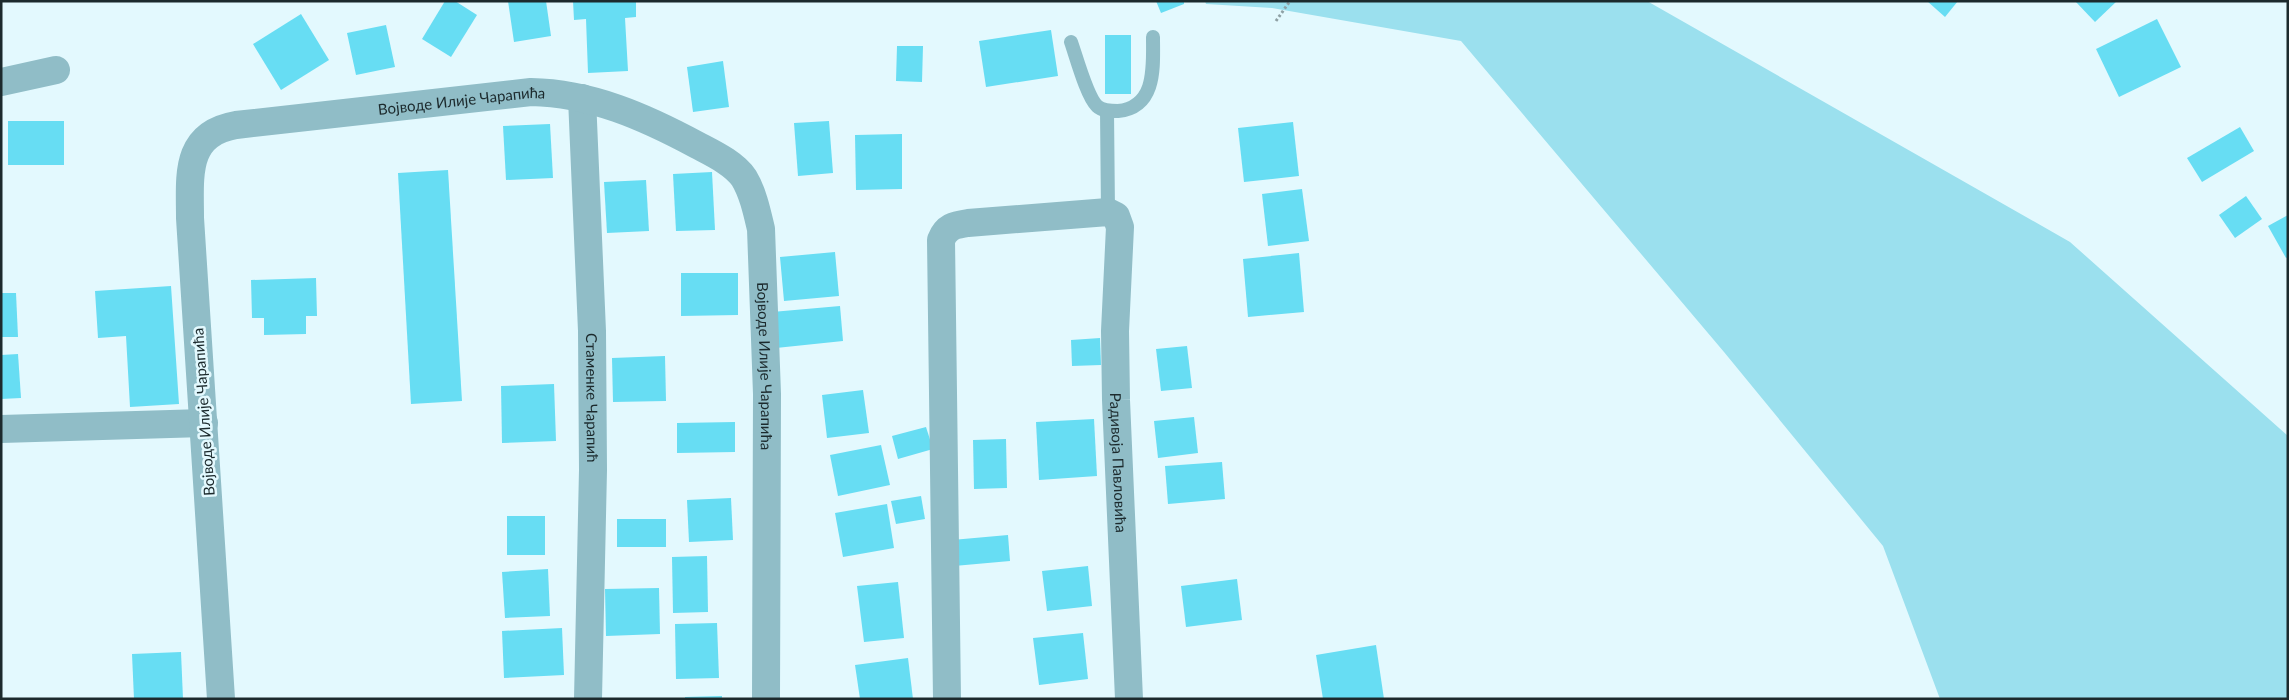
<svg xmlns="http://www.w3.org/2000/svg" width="2289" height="700" viewBox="0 0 2289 700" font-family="Lato,sans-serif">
	<rect width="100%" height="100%" fill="#e3f9fe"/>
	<polygon fill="#9be0ee" points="1205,1 1647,1 2070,242 2288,436 2288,699 1940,699 1883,546 1724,352 1461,41 1272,8 1206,4"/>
	<g fill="#67ddf3">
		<polygon points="445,1 455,1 477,15 451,57 422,39"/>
		<polygon points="508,1 546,1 551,36 514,42"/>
		<polygon points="573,1 636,1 636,17 625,18 628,71 588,73 586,19 574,20"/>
		<polygon points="1156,1 1184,1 1184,4 1161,13"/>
		<polygon points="1927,1 1958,1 1945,17"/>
		<polygon points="2075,1 2117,1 2095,22"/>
		<polygon points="301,14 329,60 281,90 253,44"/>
		<polygon points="2157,19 2181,67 2119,97 2096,49"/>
		<polygon points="386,25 395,67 356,75 347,33"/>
		<polygon points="1051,30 1058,76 986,87 979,41"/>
		<rect x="1105" y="35" width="26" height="59"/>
		<polygon points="897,46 923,46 922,82 896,81"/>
		<polygon points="723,61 729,107 693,112 687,67"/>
		<rect x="8" y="121" width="56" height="44"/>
		<polygon points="829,121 833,173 798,176 794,123"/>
		<polygon points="1293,122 1299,176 1244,182 1238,128"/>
		<polygon points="550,124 553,178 506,180 503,126"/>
		<polygon points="2240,127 2254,151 2202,182 2187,158"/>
		<polygon points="902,134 902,189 856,190 855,135"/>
		<polygon points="448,170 462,401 411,404 398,173"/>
		<polygon points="712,172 715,230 676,231 673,174"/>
		<polygon points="646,180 649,231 607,233 604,182"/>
		<polygon points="1302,189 1309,241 1268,246 1262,194"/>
		<polygon points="2246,196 2262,219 2235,238 2219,215"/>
		<polygon points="2288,215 2288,257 2286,258 2268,226"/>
		<polygon points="835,252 839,296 784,301 780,257"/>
		<polygon points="1299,253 1304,312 1248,317 1243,259"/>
		<polygon points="681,273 738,273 738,315 681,316"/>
		<polygon points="316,278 317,316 306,316 306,334 264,335 264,318 252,318 251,280"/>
		<polygon points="171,286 179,404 130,407 126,336 98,338 95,291"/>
		<polygon points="1,293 16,293 18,337 1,337"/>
		<polygon points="840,306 843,341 776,348 772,312"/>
		<polygon points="1100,338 1101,365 1072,366 1071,340"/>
		<polygon points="1187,346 1192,388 1161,391 1156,349"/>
		<polygon points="18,354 21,398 1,399 1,355"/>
		<polygon points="665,356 666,401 613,402 612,358"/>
		<polygon points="554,384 556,441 502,443 501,386"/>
		<polygon points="863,390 869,433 827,438 822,395"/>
		<polygon points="1194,417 1198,453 1158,458 1154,421"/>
		<polygon points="1094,419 1097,476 1039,480 1036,422"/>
		<polygon points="735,422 735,452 677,453 677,423"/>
		<polygon points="926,427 933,449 898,459 892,436"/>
		<polygon points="1006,439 1007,488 974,489 973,440"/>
		<polygon points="881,445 890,485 838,496 830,455"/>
		<polygon points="1222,462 1225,499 1168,504 1165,466"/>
		<polygon points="921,496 925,519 896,524 891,501"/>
		<polygon points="731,498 733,540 689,542 687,500"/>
		<polygon points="887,504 894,548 843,557 835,513"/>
		<rect x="507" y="516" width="38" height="39"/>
		<rect x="617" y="519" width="49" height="28"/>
		<polygon points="1008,535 1010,561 954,566 952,540"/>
		<polygon points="707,556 708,612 673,613 672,557"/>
		<polygon points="1088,566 1092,606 1047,611 1042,571"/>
		<polygon points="548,569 550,616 505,618 502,572"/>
		<polygon points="1237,579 1242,620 1186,627 1181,586"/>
		<polygon points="898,582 904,638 864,642 857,586"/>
		<polygon points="659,588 660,634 606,636 605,589"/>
		<polygon points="717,623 719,678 676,679 675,624"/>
		<polygon points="562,628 564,675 504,678 502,631"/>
		<polygon points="1083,633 1088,679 1039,685 1033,638"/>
		<polygon points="1376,645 1384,699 1323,699 1316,655"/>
		<polygon points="181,652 183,699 134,699 132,654"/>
		<polygon points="908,658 913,699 860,699 855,665"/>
		<polygon points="722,696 722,699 685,699 685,697"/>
	</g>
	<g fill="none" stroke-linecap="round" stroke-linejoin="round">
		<polyline stroke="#8fa1a5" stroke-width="3" stroke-dasharray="2.5 2.5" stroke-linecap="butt" points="1276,21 1290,1"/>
		<g stroke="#90bdc7" stroke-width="14">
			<path d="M1071,42C1076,56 1087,97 1097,106C1102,111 1111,111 1118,111C1157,107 1153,66 1153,37"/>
			<polyline points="1107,111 1108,212"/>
		</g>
		<g stroke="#90bdc7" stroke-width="28">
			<polyline points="1,82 56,70"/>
			<path id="s1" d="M582,98L592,331L593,470L588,699"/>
			<polyline points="1,429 204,423"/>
			<path id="s2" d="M221,699L190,218C190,176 184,134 236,125L531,92C591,93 645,117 697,145C712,153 734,163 744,178C753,193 757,212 761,229L767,394L766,699"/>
			<path id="s3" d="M947,699L941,240C946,227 954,225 968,223L1108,212L1116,216L1120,227L1115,331L1116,400L1129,699"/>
		</g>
	</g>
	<g text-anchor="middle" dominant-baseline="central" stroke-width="5" stroke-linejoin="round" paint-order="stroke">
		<g font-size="15" fill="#1c2a2d" stroke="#e3f9fe">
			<text stroke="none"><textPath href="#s2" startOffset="826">Војводе Илије Чарапића</textPath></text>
			<text stroke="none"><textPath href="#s2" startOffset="1321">Војводе Илије Чарапића</textPath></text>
			<text stroke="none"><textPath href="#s1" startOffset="300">Стаменке Чарапић</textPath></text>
			<text transform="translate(203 412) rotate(-94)">Војводе Илије Чарапића</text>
			<text stroke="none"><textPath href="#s3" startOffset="890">Радивоја Павловића</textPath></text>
		</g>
	</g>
	<rect width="2289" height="700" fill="none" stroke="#1c2a2d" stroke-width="5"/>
</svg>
